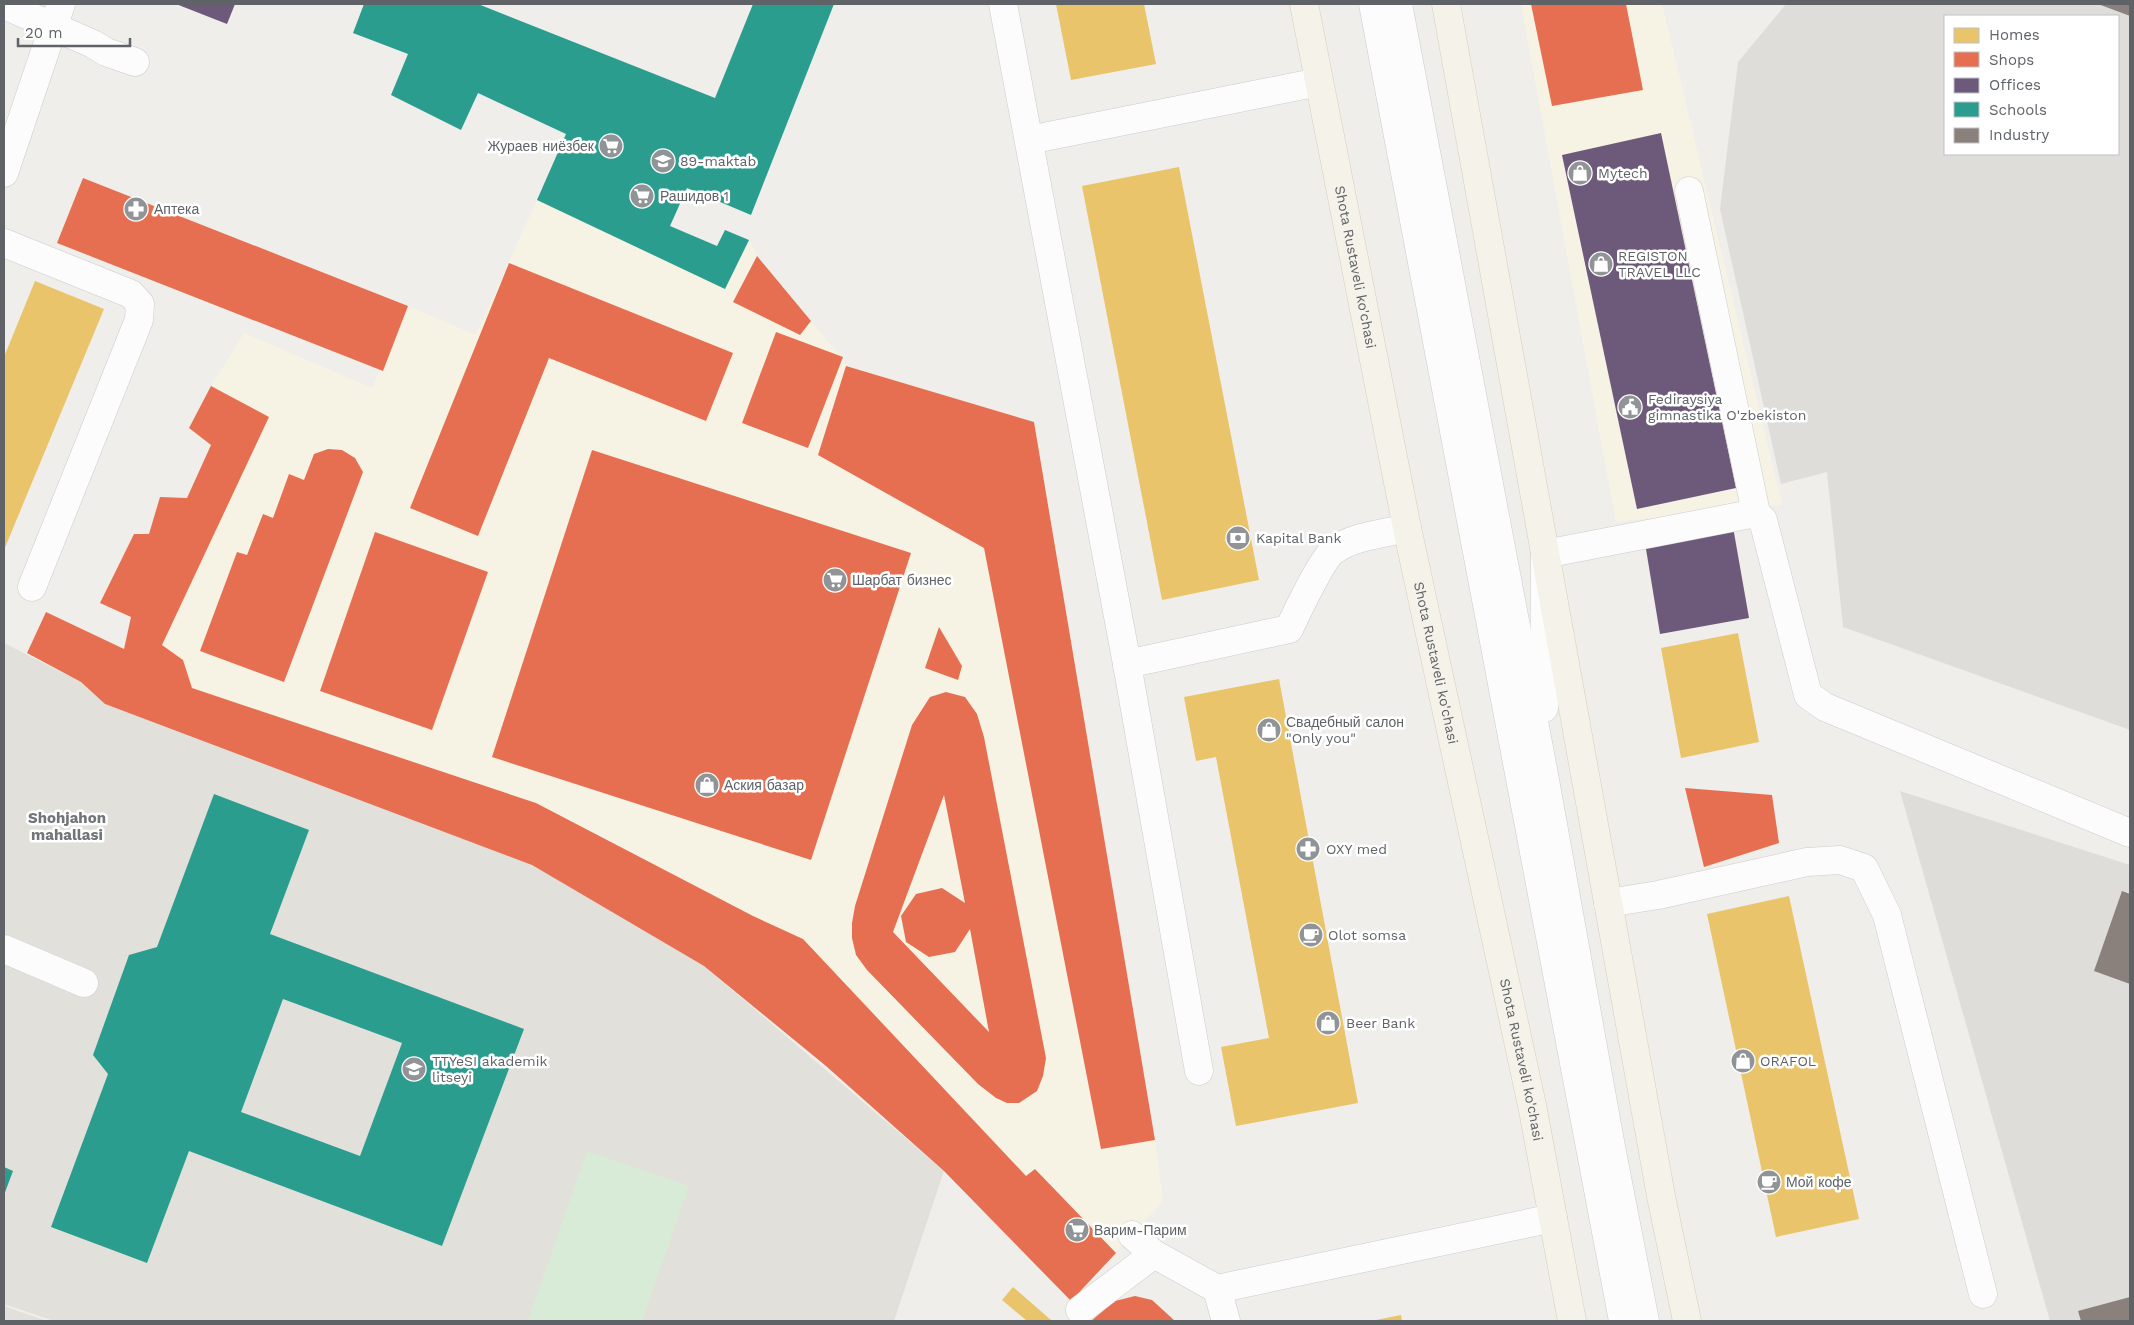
<svg xmlns="http://www.w3.org/2000/svg" width="2134" height="1325" viewBox="0 0 2134 1325" font-family="'Work Sans',sans-serif">
	<rect width="100%" height="100%" fill="#efeeea"/>
	<g fill="#f7f3e4">
		<polygon points="1521,4 1662,4 1782,505 1616,522"/>
		<polygon points="537,200 725,289 749,240 757,256 839,355 846,366 1034,422 1155,1140 1163,1201 1071,1301 944,1171 826,1066 704,966 532,865 105,704 81,682 27,653 46,612 124,649 131,617 100,603 134,534 149,534 160,497 187,498 211,445 189,428 211,386 244,333 372,388 408,306 476,335"/>
	</g>
	<g fill="#dfddda" fill-rule="evenodd">
		<path d="M1786,4H2130V730L1843,627L1827,472L1781,484L1720,209L1738,62ZM1945,16H2118V154H1945Z"/>
		<polygon points="1900,791 2130,865 2130,1321 2050,1321"/>
	</g>
	<g fill="#e2e0da">
		<polygon points="4,643 81,682 105,704 532,865 704,966 944,1171 894,1321 54,1321 4,1304"/>
		<polygon points="4,1306 47,1321 4,1321"/>
	</g>
	<polygon fill="#d8ebd6" points="587,1151 689,1186 642,1321 528,1321"/>
	<g fill="#e9c46a">
		<polygon points="1056,4 1144,4 1156,64 1071,80"/>
		<polygon points="1179,167 1259,580 1162,600 1082,186"/>
		<polygon points="35,281 104,309 4,550 4,357"/>
		<polygon points="1738,633 1759,742 1681,758 1661,648"/>
		<polygon points="1279,679 1358,1103 1236,1126 1221,1047 1269,1038 1216,757 1196,761 1184,697"/>
		<polygon points="1789,896 1859,1219 1776,1237 1707,914"/>
		<polygon points="1013,1287 1051,1320 1050,1321 1027,1321 1002,1300"/>
		<polygon points="1401,1315 1402,1321 1376,1321 1376,1320"/>
	</g>
	<g fill="#e76f51" fill-rule="evenodd">
		<polygon points="1531,4 1626,4 1643,90 1552,106"/>
		<polygon points="83,178 408,306 383,371 57,243"/>
		<polygon points="757,256 811,321 800,335 733,302"/>
		<polygon points="509,263 733,353 706,421 549,358 478,536 410,508"/>
		<polygon points="776,332 843,357 808,448 742,423"/>
		<polygon points="846,366 1034,422 1155,1140 1101,1149 984,548 818,455"/>
		<polygon points="211,386 269,417 162,645 183,660 192,688 536,803 753,916 803,939 1026,1176 1035,1169 1116,1253 1071,1301 944,1171 826,1066 704,966 532,865 105,704 81,682 27,653 46,612 124,649 131,617 100,603 134,534 149,534 160,497 187,498 211,445 189,428"/>
		<polygon points="328,449 342,450 355,458 363,472 284,682 200,651 237,552 247,555 263,514 273,518 289,474 304,480 314,454"/>
		<polygon points="592,450 911,553 811,860 492,757"/>
		<polygon points="375,532 488,572 432,730 320,691"/>
		<polygon points="939,627 962,666 958,680 925,668"/>
		<path d="M946,692L965,697L977,714L984,737L1046,1058L1043,1076L1037,1091L1019,1103H1007L996,1098L978,1084L867,970L856,955L852,938V923L855,906L912,725L930,697ZM944,795L965,903L942,888L916,894L901,916L906,942L929,957L955,952L970,929L989,1032L893,932Z"/>
		<polygon points="1685,788 1772,795 1779,843 1704,867"/>
		<polygon points="1135,1296 1152,1300 1175,1321 1091,1321 1115,1301"/>
	</g>
	<g fill="#6d597a">
		<polygon points="176,4 235,4 227,24"/>
		<polygon points="1661,133 1736,488 1637,509 1562,155"/>
		<polygon points="1733,527 1749,618 1660,634 1645,543"/>
	</g>
	<g fill="#2a9d8f" fill-rule="evenodd">
		<polygon points="364,4 478,4 715,98 753,4 834,4 751,215 687,188 670,226 717,246 725,230 749,240 725,289 537,200 566,134 478,93 461,130 391,95 408,54 353,33"/>
		<path d="M214,794L309,830L270,934L524,1029L442,1246L189,1151L147,1263L51,1227L108,1074L93,1055L129,955L157,947ZM283,999L402,1043L360,1156L241,1112Z"/>
		<polygon points="4,1167 13,1171 4,1195"/>
	</g>
	<g fill="#8a817c">
		<polygon points="2098,4 2130,4 2130,16"/>
		<polygon points="2122,891 2130,894 2130,984 2094,971"/>
		<polygon points="2130,1297 2130,1321 2081,1321 2078,1311"/>
	</g>
	<g fill="none" stroke-linecap="round" stroke-linejoin="round">
		<defs>
			<g id="minor">
				<polyline points="1003,4 1127,664 1199,1071"/>
				<polyline points="1373,4 1623,1321"/>
				<polyline points="1398,4 1543,769 1611,1147 1645,1321"/>
				<polyline points="4,5 93,44 106,52 135,62"/>
				<polyline points="1029,140 1319,82"/>
				<polyline points="4,173 61,4"/>
				<polyline points="1689,191 1756,513"/>
				<polyline points="4,243 131,294 140,304 139,320 32,587"/>
				<path d="M1127,664L1289,629C1296,614 1322,559 1333,551C1353,536 1382,534 1407,528"/>
				<polyline points="1544,708 1545,554 1756,513 1763,520 1808,695 1825,707 2130,833"/>
				<polyline points="1608,903 1658,895 1807,862 1840,860 1864,868 1887,915 1983,1294"/>
				<polyline points="4,949 84,983"/>
				<polyline points="1132,1235 1154,1254 1217,1289 1553,1218"/>
				<polyline points="1217,1289 1226,1321"/>
				<polyline points="1080,1310 1154,1254"/>
			</g>
			<g id="major">
				<path id="s1" d="M1304,4L1407,528L1533,1110L1572,1321"/>
				<polyline points="1446,4 1661,1196 1687,1321"/>
			</g>
		</defs>
		<use href="#minor" stroke="#cbcccc" stroke-width="29"/>
		<use href="#major" stroke="#d7ceb8" stroke-width="29"/>
		<use href="#minor" stroke="#fdfcfc" stroke-width="28"/>
		<use href="#major" stroke="#f4f2e9" stroke-width="28"/>
	</g>
	<defs>
		<symbol id="supermarket-disc" viewBox="-11 -11 22 22"><circle r="9.5" fill="#919496" stroke="#fff"/><path d="M-6-5.5h2.5l.6 2H6L4.5 2H-2.5L-4.4-4H-6ZM-1.5 3.2a1.3 1.3 0 1 0 .1 0ZM3 3.2a1.3 1.3 0 1 0 .1 0Z" fill="#fff"/></symbol>
		<symbol id="school-disc" viewBox="-11 -11 22 22"><circle r="9.5" fill="#919496" stroke="#fff"/><path d="M0-5L7-2L0 1L-7-2ZM-4 1L0 2.5L4 1V4Q0 6-4 4Z" fill="#fff"/></symbol>
		<symbol id="shop-disc" viewBox="-11 -11 22 22"><circle r="9.5" fill="#919496" stroke="#fff"/><path d="M-5-2.5h2.3a2.7 3.5 0 0 1 5.4 0H5L5.5 6h-11ZM-1.5-2.5h3a1.5 2.3 0 0 0-3 0Z" fill="#fff"/></symbol>
		<symbol id="pharmacy-disc" viewBox="-11 -11 22 22"><circle r="9.5" fill="#919496" stroke="#fff"/><path d="M-2-6h4v4h4v4h-4v4h-4v-4h-4v-4h4Z" fill="#fff"/></symbol>
		<symbol id="civic-disc" viewBox="-11 -11 22 22"><circle r="9.5" fill="#919496" stroke="#fff"/><path d="M-.6-6.5H3V-4.5H.6V-3L4-1V1h2V6H-6V1h2V-1L-.6-3ZM-1.2 2.5V6h2.4V2.5Z" fill="#fff"/></symbol>
		<symbol id="bank-disc" viewBox="-11 -11 22 22"><circle r="9.5" fill="#919496" stroke="#fff"/><path d="M-6-4H6V4H-6ZM0-2.3a2.3 2.3 0 1 0 0 4.6a2.3 2.3 0 1 0 0-4.6Z" fill="#fff"/></symbol>
		<symbol id="cafe-disc" viewBox="-11 -11 22 22"><circle r="9.5" fill="#919496" stroke="#fff"/><path d="M-5.5-4.5H6V0H3Q3 3.5 0 3.5H-2.5Q-5.5 3.5-5.5 0ZM3-3.2v2h1.7v-2ZM-6 4.5H4V6H-6Z" fill="#fff"/></symbol>
		<symbol id="university-disc" viewBox="-11 -11 22 22"><circle r="9.5" fill="#919496" stroke="#fff"/><path d="M0-5L7-2L0 1L-7-2ZM-4 1L0 2.5L4 1V4Q0 6-4 4Z" fill="#fff"/></symbol>
	</defs>
	<g fill-rule="evenodd">
		<use href="#supermarket-disc" x="597" y="132" width="28" height="28"/>
		<use href="#school-disc" x="649" y="147" width="28" height="28"/>
		<use href="#shop-disc" x="1566" y="159" width="28" height="28"/>
		<use href="#supermarket-disc" x="628" y="182" width="28" height="28"/>
		<use href="#pharmacy-disc" x="122" y="195" width="28" height="28"/>
		<use href="#shop-disc" x="1587" y="250" width="28" height="28"/>
		<use href="#civic-disc" x="1616" y="393" width="28" height="28"/>
		<use href="#bank-disc" x="1224" y="524" width="28" height="28"/>
		<use href="#supermarket-disc" x="821" y="566" width="28" height="28"/>
		<use href="#shop-disc" x="1255" y="716" width="28" height="28"/>
		<use href="#shop-disc" x="693" y="771" width="28" height="28"/>
		<use href="#pharmacy-disc" x="1294" y="835" width="28" height="28"/>
		<use href="#cafe-disc" x="1297" y="921" width="28" height="28"/>
		<use href="#shop-disc" x="1314" y="1009" width="28" height="28"/>
		<use href="#shop-disc" x="1729" y="1047" width="28" height="28"/>
		<use href="#university-disc" x="400" y="1055" width="28" height="28"/>
		<use href="#cafe-disc" x="1755" y="1168" width="28" height="28"/>
		<use href="#supermarket-disc" x="1063" y="1216" width="28" height="28"/>
	</g>
	<g text-anchor="middle" dominant-baseline="central" stroke-width="5" stroke-linejoin="round" paint-order="stroke">
		<g font-size="14" fill="#5f6368" stroke="#fff" text-anchor="start">
			<text x="594" y="146" text-anchor="end">Жураев ниёзбек</text>
			<text x="680" y="161">89-maktab</text>
			<text x="1598" y="173">Mytech</text>
			<text x="660" y="196">Рашидов 1</text>
			<text x="154" y="209">Аптека</text>
			<text x="1618" y="256">REGISTON<tspan x="1618" dy="16">TRAVEL LLC</tspan></text>
			<text x="1648" y="399">Fediraysiya<tspan x="1648" dy="16">gimnastika O'zbekiston</tspan></text>
			<text x="1256" y="538">Kapital Bank</text>
			<text x="852" y="580">Шарбат бизнес</text>
			<text x="1286" y="722">Свадебный салон<tspan x="1286" dy="16">"Only you"</tspan></text>
			<text x="724" y="785">Аския базар</text>
			<text x="1326" y="849">OXY med</text>
			<text x="1328" y="935">Olot somsa</text>
			<text x="1346" y="1023">Beer Bank</text>
			<text x="432" y="1061">TTYeSI akademik<tspan x="432" dy="16">litseyi</tspan></text>
			<text x="1760" y="1061">ORAFOL</text>
			<text x="1786" y="1182">Мой кофе</text>
			<text x="1094" y="1230">Варим-Парим</text>
		</g>
		<g font-size="14" fill="#5f6368" stroke="#fff">
			<text stroke="none"><textPath href="#s1" startOffset="268">Shota Rustaveli ko'chasi</textPath></text>
			<text stroke="none"><textPath href="#s1" startOffset="672">Shota Rustaveli ko'chasi</textPath></text>
			<text stroke="none"><textPath href="#s1" startOffset="1078">Shota Rustaveli ko'chasi</textPath></text>
		</g>
		<g font-size="15" font-weight="bold" fill="#70757a" stroke="#fff">
			<text x="67" y="818">Shohjahon<tspan x="67" dy="17">mahallasi</tspan></text>
		</g>
	</g>
	<rect width="2134" height="1325" fill="none" stroke="#5f6368" stroke-width="10"/>
	<rect x="1944" y="15" width="175" height="140" fill="#ffffff" stroke="#bfc1c3"/>
	<rect x="1954" y="28" width="25" height="15" fill="#e9c46a" stroke="#bfc1c3"/>
	<text x="1989" y="40" font-size="15" fill="#5f6368">Homes</text>
	<rect x="1954" y="52" width="25" height="15" fill="#e76f51" stroke="#bfc1c3"/>
	<text x="1989" y="65" font-size="15" fill="#5f6368">Shops</text>
	<rect x="1954" y="78" width="25" height="15" fill="#6d597a" stroke="#bfc1c3"/>
	<text x="1989" y="90" font-size="15" fill="#5f6368">Offices</text>
	<rect x="1954" y="102" width="25" height="15" fill="#2a9d8f" stroke="#bfc1c3"/>
	<text x="1989" y="115" font-size="15" fill="#5f6368">Schools</text>
	<rect x="1954" y="128" width="25" height="15" fill="#8a817c" stroke="#bfc1c3"/>
	<text x="1989" y="140" font-size="15" fill="#5f6368">Industry</text>
	<path d="M18 38v8h112v-8" fill="none" stroke="#5f6368" stroke-width="2.5"/>
	<text x="25" y="38" font-size="15" fill="#5f6368" stroke="#ffffff" stroke-width="4" paint-order="stroke">20 m</text>
</svg>
